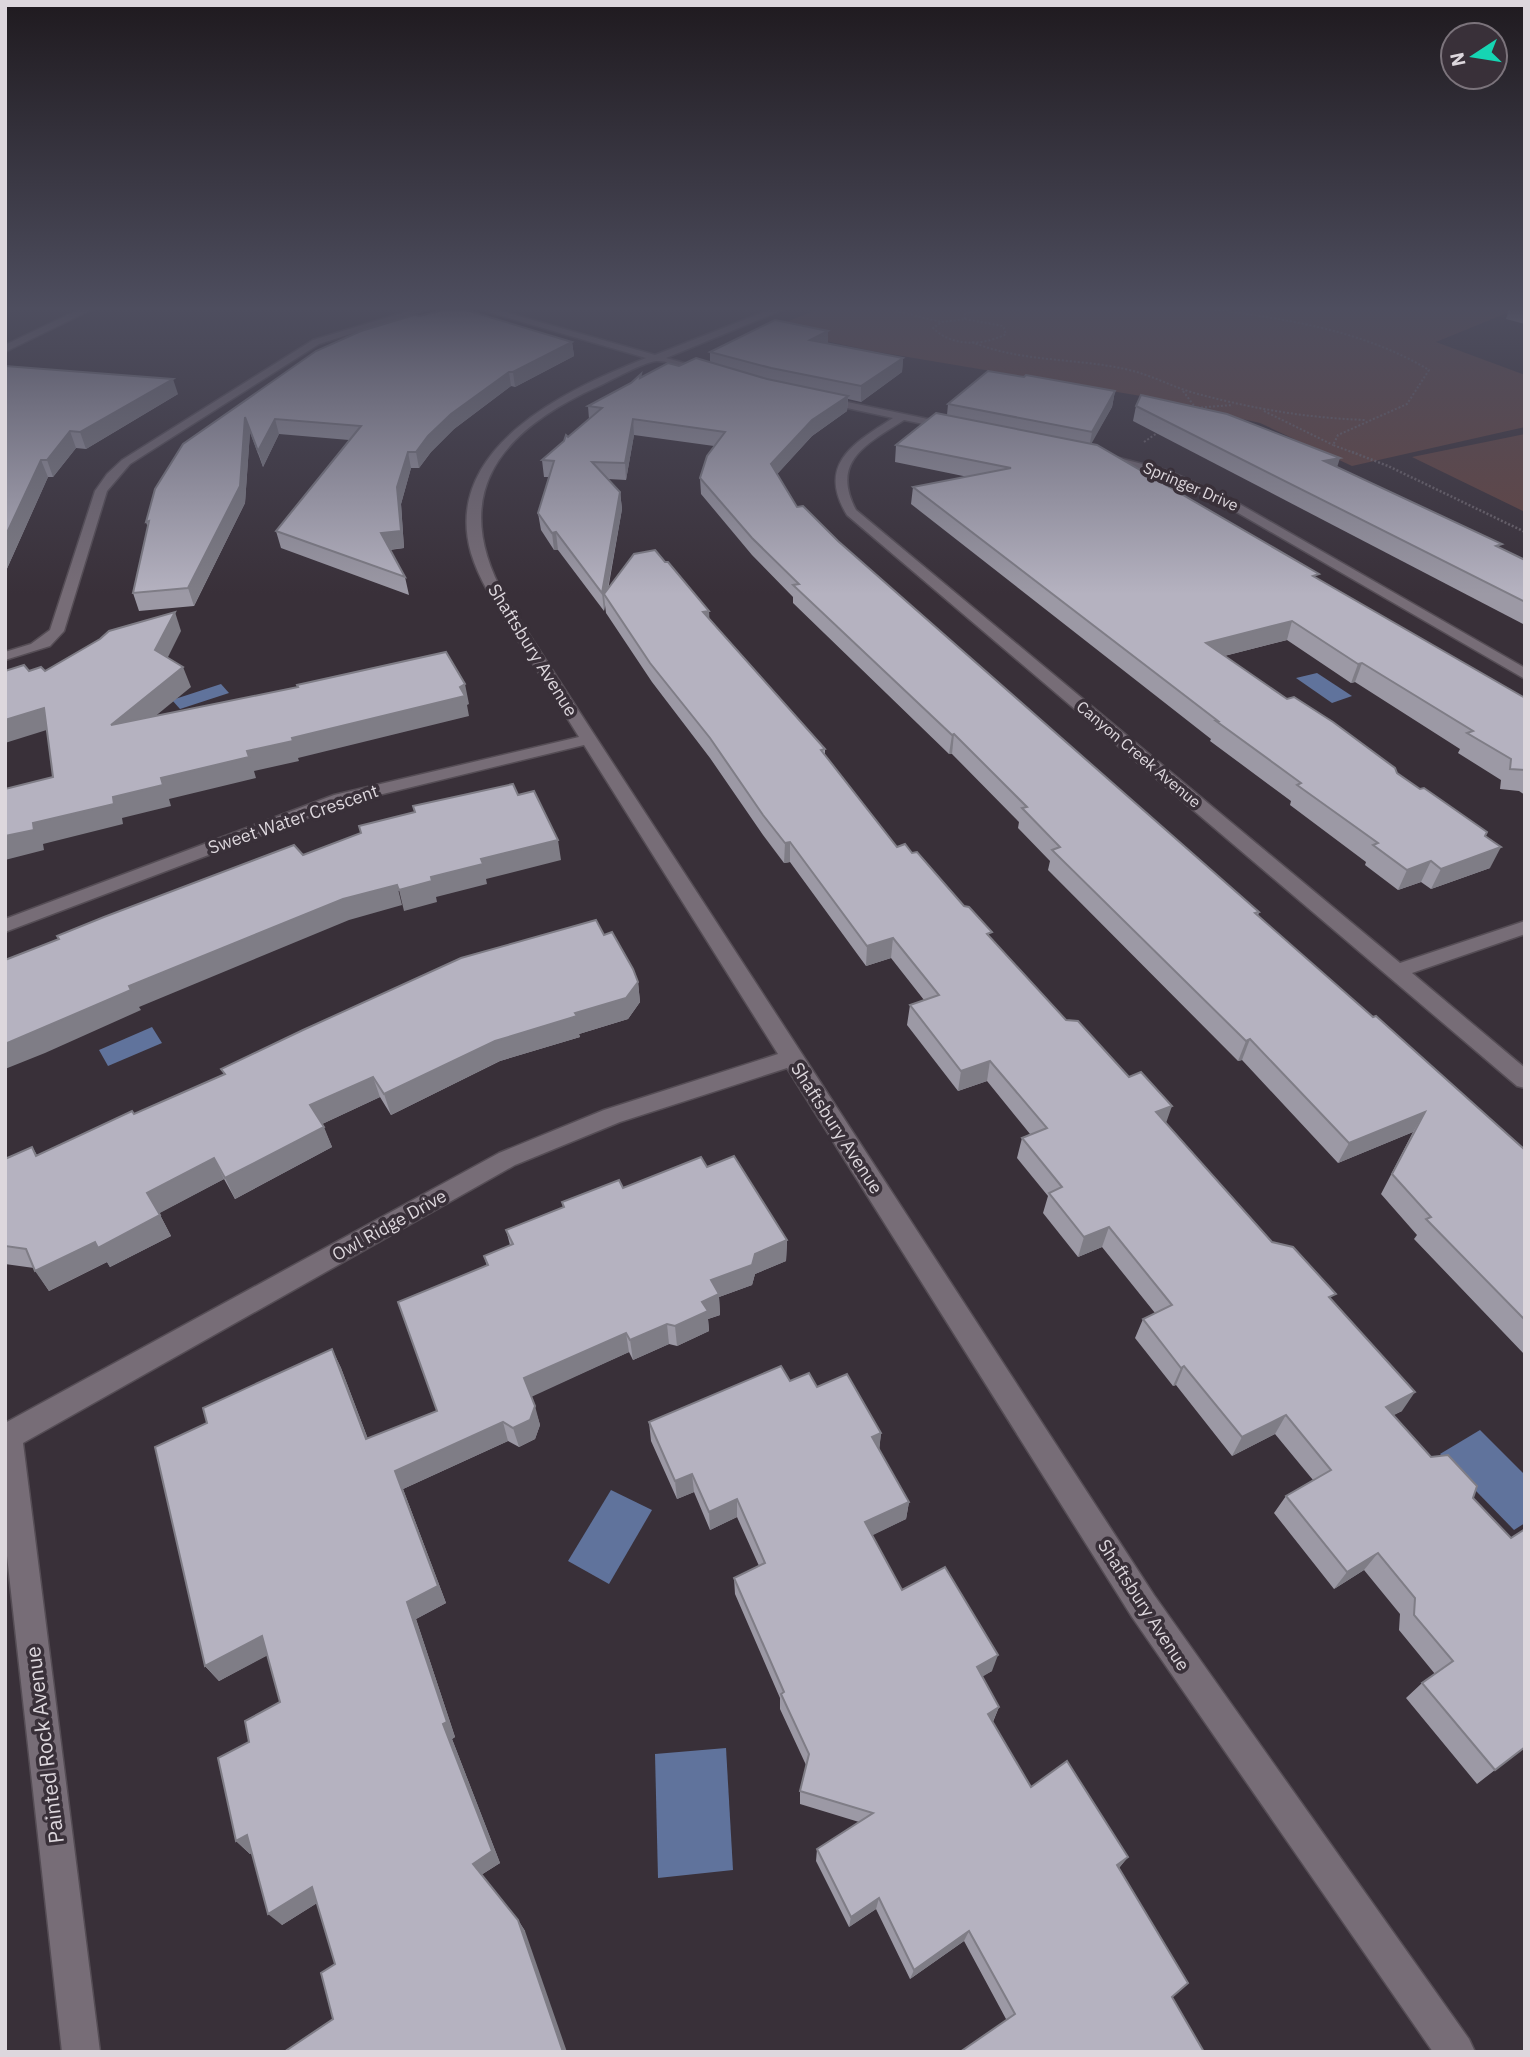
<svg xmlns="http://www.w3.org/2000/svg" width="1530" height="2057" viewBox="0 0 1530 2057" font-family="'IBM Plex Sans',sans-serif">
	<rect width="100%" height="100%" fill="#393039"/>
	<g fill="#644441">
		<polygon points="826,306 1524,306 1436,342 1525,375 1525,427 1352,466 1260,423 1141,396 872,351 769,329"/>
		<polygon points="1525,434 1525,512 1412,457"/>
	</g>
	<g fill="#60739c">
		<polygon points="1317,673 1352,696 1332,703 1296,678"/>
		<polygon points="221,684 229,693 180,709 172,700"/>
		<polygon points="152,1027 162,1043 108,1066 99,1050"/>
		<polygon points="1480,1430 1525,1475 1525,1523 1514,1530 1440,1454"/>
		<polygon points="611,1490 652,1510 609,1584 568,1561"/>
		<polygon points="726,1748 733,1870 658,1878 655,1754"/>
	</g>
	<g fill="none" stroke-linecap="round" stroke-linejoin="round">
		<defs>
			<g id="minor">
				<polygon points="86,306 99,306 5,352 5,345"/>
				<polygon points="425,306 440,306 319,344 130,464 107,491 64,631 50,646 5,660 5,652 31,644 50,630 95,491 107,474 122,460 313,340"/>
				<path d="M468,306H484L655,355L779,306H792L666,358L713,371V375C694,377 675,360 656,361C644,362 610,381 597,387C499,432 447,494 506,599L1154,1595L1469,2039L1475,2052H1433L1132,1617L787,1068L620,1122L515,1165L23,1443L100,2052H62L5,1538V1423L499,1153L604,1110L778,1054L584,745L346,803L5,932V919L334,795L579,737C558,703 537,670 516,637C499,610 480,583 471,553C441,447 568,389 646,358Z"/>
				<path d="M819,396L956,425V429L952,430L904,420C867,444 830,461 856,510L1400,963L1525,921V934L1412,973L1525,1068V1088L1517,1086L847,515C816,464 854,443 893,418L815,401L814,399Z"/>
				<polygon points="1100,453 1169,471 1229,498 1525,668 1525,679 1221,503 1160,476 1096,458 1096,454"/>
			</g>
		</defs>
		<use href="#minor" stroke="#554d55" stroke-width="3"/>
		<g stroke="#6b636b" stroke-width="2" stroke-dasharray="2 2" stroke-linecap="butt">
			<polyline points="876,306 941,322"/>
			<path d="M1187,306C1270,317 1356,326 1429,370L1407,404L1338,435L1333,445L1357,454"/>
			<path d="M965,319L1003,326L1006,334C983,346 952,347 933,328L942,322Z"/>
			<polyline points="965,319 965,314 995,306"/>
			<path d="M972,342C1020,362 1075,358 1125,369C1149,374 1168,385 1191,392C1248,408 1306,418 1366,420"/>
			<polyline points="1183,391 1195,407"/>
			<polyline points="1193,408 1233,405"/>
			<polyline points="1264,411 1333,445"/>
			<polyline points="1144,442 1160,431"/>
		</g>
		<polyline stroke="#6b636b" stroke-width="2.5" stroke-dasharray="2 2" stroke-linecap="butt" points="1352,452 1388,466 1525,532"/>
		<use href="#minor" fill="#776d77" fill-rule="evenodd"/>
	</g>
	<g fill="#9c99a5">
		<polygon points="1510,306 1525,306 1525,324 1506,319"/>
		<polygon points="572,342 574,356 515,387 511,386 454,429 431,452 419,468 411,468 401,504 404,548 390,550 405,577 409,595 281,548 276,531 349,440 279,434 263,467 250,432 245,503 194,606 139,611 133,593 148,528 146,522 316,351"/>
		<polygon points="828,344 903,358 902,372 861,402 848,399 847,411 812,436 777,474 797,507 838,541 1259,912 1258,916 1525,1150 1525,1355 1414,1239 1417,1235 1381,1194 1413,1132 1338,1163 1242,1060 1238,1061 1048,870 1050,861 1018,828 1019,822 952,754 949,754 793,603 793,597 752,555 701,494 700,478 714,446 634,435 626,480 608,479 620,492 622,509 608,590 709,619 825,749 825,755 897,847 991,938 1066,1020 1166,1123 1272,1242 1332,1300 1402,1411 1393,1415 1431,1457 1473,1498 1495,1770 1477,1784 1406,1698 1422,1683 1435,1674 1399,1630 1400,1614 1364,1570 1334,1589 1274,1513 1286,1496 1313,1480 1275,1434 1232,1456 1176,1385 1173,1386 1135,1338 1143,1319 1155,1313 1102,1247 1078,1257 1043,1213 1048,1196 1017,1158 1022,1138 1030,1134 987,1081 958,1091 907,1025 910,1005 924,1000 891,958 866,966 790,862 784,863 763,835 710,758 652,682 606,613 605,605 604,611 558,550 554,550 541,530 538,513 549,477 544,477 542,460 589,419 588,406 641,378 679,366 710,362 710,352"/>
		<polygon points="5,366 178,394 86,449 76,448 53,477 48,477 5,573"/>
		<polygon points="1115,391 1112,407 1091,443 1318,579 1525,698 1525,795 1519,791 1500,789 1501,780 1458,753 1460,749 1355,682 1351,683 1287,640 1224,656 1397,773 1485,836 1490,868 1431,889 1421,882 1398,890 1365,865 1366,862 1290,805 1291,801 1210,741 1211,739 911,504 913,487 968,477 895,462 896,445 947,415 948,404"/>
		<polygon points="1136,406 1337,467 1525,560 1525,625 1133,421"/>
		<polygon points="604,935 638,982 640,1002 628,1019 579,1034 580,1037 500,1061 391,1115 380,1097 322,1124 332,1147 235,1199 224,1179 159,1213 171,1236 110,1267 107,1262 49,1291 34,1268 5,1264 5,1159 32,1147 37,1155 134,1114 224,1074 221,1069"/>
		<polygon points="707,1167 787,1240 786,1261 755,1274 752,1285 719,1297 720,1315 708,1319 709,1331 677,1346 669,1344 633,1360 629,1352 531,1396 540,1425 535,1439 519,1447 508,1441 403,1489 446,1603 416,1619 455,1737 452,1739 500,1863 481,1875 518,1920 525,1931 333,2019 335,1964 317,1903 282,1925 251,1853 250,1854 236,1841 249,1742 280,1702 267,1655 219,1681 205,1666 207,1423 332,1349 341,1368 368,1439 437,1411 487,1266 484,1256 510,1245 506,1230 563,1207 562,1202"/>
		<polygon points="790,1381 817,1387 881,1433 879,1450 909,1502 906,1519 872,1535 902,1590 992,1671 982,1676 999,1707 993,1722 1031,1787 1128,1857 1119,1868 1188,1983 1006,2019 964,1941 910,1979 876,1909 849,1927 816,1861 817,1849 859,1822 800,1804 800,1791 806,1765 780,1709 780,1698 735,1594 734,1578 759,1566 737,1517 710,1530 694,1492 677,1499 651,1441 649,1422"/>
	</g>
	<g fill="#7f7d86">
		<polygon points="828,331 828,345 810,340"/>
		<polygon points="572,342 574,356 515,387 513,372"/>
		<polygon points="903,358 902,372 861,402 861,386"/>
		<polygon points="509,372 511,386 454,429 431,452 419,468 416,452 428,436 451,414"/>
		<polygon points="173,379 178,394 86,449 80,432"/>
		<polygon points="1115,391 1112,407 1089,448 1092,432"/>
		<polygon points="848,396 847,411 812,436 771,481 771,464 812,420"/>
		<polygon points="245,417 250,432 245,503 194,606 188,588"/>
		<polygon points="275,419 279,434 263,467 258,451"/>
		<polygon points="633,419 634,435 626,480 625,463"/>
		<polygon points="70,431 76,448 53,477 47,460"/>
		<polygon points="408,452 411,468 401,504 404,548 385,550 381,533"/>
		<polygon points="1340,458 1335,474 1324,461"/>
		<polygon points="41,460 48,477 5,573 5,537"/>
		<polygon points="620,492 622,509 606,598 604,594 605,605 604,611 602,593"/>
		<polygon points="556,532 558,550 554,550 552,533"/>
		<polygon points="709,611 710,629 703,612"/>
		<polygon points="175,612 181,631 162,669 155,650"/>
		<polygon points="1292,621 1287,640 1201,662 1206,643"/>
		<polygon points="1362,663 1355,682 1351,683 1358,664"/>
		<polygon points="183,667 191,687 120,745 111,725"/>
		<polygon points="465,684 469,704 467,705 469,716 298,758 299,761 254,771 256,778 169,799 171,806 122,818 123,824 43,844 44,850 5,860 5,836 33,823 113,797 161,778 247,751 292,738"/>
		<polygon points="44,708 53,728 5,743 5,720"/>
		<polygon points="954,734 952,754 949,754 952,735"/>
		<polygon points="558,840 561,860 486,879 487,884 436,897 437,902 404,911 399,890 431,877 481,859"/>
		<polygon points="790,842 790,862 784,863 785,843"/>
		<polygon points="1501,847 1490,868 1431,889 1441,869"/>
		<polygon points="1431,861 1421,882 1398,890 1407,870"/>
		<polygon points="397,885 402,905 349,920 139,1007 141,1010 45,1053 5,1069 5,1044 129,986 343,899"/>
		<polygon points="893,938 891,958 866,966 867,946"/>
		<polygon points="638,982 640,1002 628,1019 579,1034 580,1037 500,1061 391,1115 384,1094 495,1041 575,1013"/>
		<polygon points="1250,1039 1242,1060 1238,1061 1246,1041"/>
		<polygon points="990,1061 987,1081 958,1091 961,1071"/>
		<polygon points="373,1077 380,1097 318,1126 310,1105"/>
		<polygon points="1172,1106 1165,1126 1156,1112"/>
		<polygon points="1425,1112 1413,1132 1338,1163 1349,1143"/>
		<polygon points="324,1127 332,1147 235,1199 225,1178"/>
		<polygon points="214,1158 224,1179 158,1214 147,1193"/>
		<polygon points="160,1215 171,1236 110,1267 107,1262 49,1291 35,1271 95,1242"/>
		<polygon points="1109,1227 1102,1247 1078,1257 1084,1237"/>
		<polygon points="787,1240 786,1261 755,1274 752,1285 719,1297 720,1315 708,1319 709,1331 677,1346 675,1326 702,1302 711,1280 755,1254"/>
		<polygon points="667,1324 669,1344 633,1360 630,1340"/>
		<polygon points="626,1333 629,1352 529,1398 524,1378"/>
		<polygon points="332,1349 341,1368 375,1458 366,1439"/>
		<polygon points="1184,1366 1176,1385 1173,1386 1181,1368"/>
		<polygon points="1415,1392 1402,1411 1373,1426 1386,1407"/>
		<polygon points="535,1406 540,1425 535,1439 519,1447 513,1428"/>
		<polygon points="1286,1415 1275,1434 1232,1456 1242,1437"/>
		<polygon points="503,1422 508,1441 403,1489 446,1603 416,1619 455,1737 452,1739 500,1863 481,1875 473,1864 443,1724 407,1602 395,1471"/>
		<polygon points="881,1433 879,1452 872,1437"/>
		<polygon points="692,1474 694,1492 677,1499 675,1481"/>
		<polygon points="737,1499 737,1517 710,1530 709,1512"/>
		<polygon points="909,1502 906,1519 863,1540 865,1522"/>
		<polygon points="1378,1553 1364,1570 1334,1589 1347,1572"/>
		<polygon points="262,1636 274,1652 219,1681 205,1666"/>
		<polygon points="998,1655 992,1671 972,1683 977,1667"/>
		<polygon points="999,1707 993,1721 982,1729 988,1714"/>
		<polygon points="247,1835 261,1848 250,1854 236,1841"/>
		<polygon points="1128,1857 1118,1869 1117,1865"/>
		<polygon points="312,1887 325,1898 282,1925 268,1914"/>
		<polygon points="879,1898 876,1909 849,1927 851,1917"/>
		<polygon points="518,1920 525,1931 567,2052 563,2052"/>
		<polygon points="969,1931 964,1941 910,1979 914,1970"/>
	</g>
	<g fill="#b5b2c0" stroke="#7f7d86" stroke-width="2">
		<polygon points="456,307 572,342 513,372 509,372 451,414 428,436 416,452 408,452 397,487 401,531 381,533 405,577 276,531 361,426 275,419 258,451 245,417 240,486 188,588 133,593 149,521 146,522 155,489 183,444 316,351 361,331 414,315 420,316"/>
		<polygon points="775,320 828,331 810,340 903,358 861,386 771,368 710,352"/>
		<polygon points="696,358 767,379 848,396 812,420 771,464 797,507 803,506 838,541 1259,912 1255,913 1373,1017 1376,1016 1525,1150 1525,1320 1426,1219 1431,1217 1392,1174 1425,1112 1349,1143 1250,1039 1246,1041 1052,850 1060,847 1022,808 1027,807 954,734 952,735 793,585 799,584 752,538 700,478 707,456 725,432 633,419 625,463 592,462 620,492 602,593 556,532 552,533 538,513 554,461 542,460 564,441 566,435 568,437 602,408 588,406 631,383 641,374 640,378 668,363 679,366"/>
		<polygon points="5,366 173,379 80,432 70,431 47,460 41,460 5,537"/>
		<polygon points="988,371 1024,377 1026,375 1115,391 1092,432 948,404"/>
		<polygon points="1141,395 1227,414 1340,458 1324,461 1502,544 1496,546 1525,560 1525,602 1136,406"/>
		<polygon points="936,413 1097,445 1319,574 1313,576 1525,698 1525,770 1510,769 1511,759 1467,733 1473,731 1362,663 1358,664 1292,621 1206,643 1287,699 1294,697 1333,722 1395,768 1397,773 1420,789 1424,788 1487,832 1485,836 1501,847 1441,869 1431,861 1407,870 1373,845 1378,843 1297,785 1301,783 1216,721 1218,721 913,487 1011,468 896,445"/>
		<polygon points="655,550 665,562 668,562 709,611 703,612 825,749 821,750 897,847 905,844 912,853 917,852 964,906 969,907 992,932 987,934 1066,1020 1078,1021 1129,1077 1141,1072 1172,1106 1156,1112 1272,1242 1293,1247 1336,1294 1329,1297 1415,1392 1386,1407 1431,1457 1448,1455 1477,1486 1473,1498 1511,1538 1525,1529 1525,1747 1495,1770 1422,1683 1453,1661 1414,1615 1415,1598 1378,1553 1347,1572 1286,1496 1331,1470 1286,1415 1242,1437 1184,1366 1181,1368 1143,1319 1172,1305 1109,1227 1084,1237 1049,1193 1062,1187 1022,1138 1047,1128 990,1061 961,1071 910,1005 939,995 893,938 867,946 790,842 785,843 763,815 710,738 650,663 604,594 634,554"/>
		<polygon points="175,612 155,650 183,667 111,725 298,687 297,685 446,652 465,684 460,687 465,696 292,738 293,741 247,751 249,757 161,778 163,785 113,797 114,804 33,823 34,830 5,836 5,789 53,777 44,708 5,720 5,671 24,665 29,671 41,667 45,671 100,639 109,631"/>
		<polygon points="513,784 518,795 534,791 558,840 481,859 483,864 431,877 432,881 399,890 397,885 343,899 129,986 131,990 5,1044 5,960 59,939 57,936 104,917 294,845 303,855 361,833 359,826 415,812 413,806"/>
		<polygon points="596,920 604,935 612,932 633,969 638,982 626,998 575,1013 577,1016 495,1041 384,1094 373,1077 310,1105 324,1127 225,1178 214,1158 147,1193 160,1215 98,1248 95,1242 35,1271 26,1249 5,1246 5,1159 32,1147 36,1156 132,1111 134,1114 225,1074 221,1069 303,1030 461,958"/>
		<polygon points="734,1156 787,1240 755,1254 752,1265 711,1280 719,1294 702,1302 708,1311 675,1326 667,1324 630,1340 626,1333 524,1378 535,1406 530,1420 513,1428 503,1422 395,1471 438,1586 407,1602 447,1722 443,1724 492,1851 473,1864 518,1920 563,2052 284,2052 333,2019 321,1973 335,1964 312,1887 268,1914 247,1835 236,1841 218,1758 249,1742 245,1721 280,1702 262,1636 205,1666 155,1447 207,1423 203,1408 332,1349 366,1439 437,1411 398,1302 488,1265 484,1256 513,1244 506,1230 564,1207 562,1202 619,1180 623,1188 701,1157 707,1167"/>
		<polygon points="781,1366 790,1381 809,1373 817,1387 847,1374 881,1433 872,1437 909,1502 865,1522 902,1590 945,1567 998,1655 977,1667 999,1707 988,1714 1031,1787 1067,1761 1128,1857 1117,1865 1188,1983 1172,1997 1204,2052 960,2052 1015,2014 969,1931 914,1970 879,1898 851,1917 817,1849 873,1813 800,1791 809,1754 781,1694 784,1692 734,1578 765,1563 737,1499 709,1512 692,1474 675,1481 649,1422"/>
	</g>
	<linearGradient id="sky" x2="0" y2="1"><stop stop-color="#1f1a1f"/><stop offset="0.52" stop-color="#4e4e5f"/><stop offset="1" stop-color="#4e4e5f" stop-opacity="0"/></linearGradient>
	<rect width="1530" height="594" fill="url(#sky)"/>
	<g text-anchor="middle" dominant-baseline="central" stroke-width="7" stroke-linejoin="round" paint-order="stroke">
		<g font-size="16" fill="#ddd7dd" stroke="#393039">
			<text transform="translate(1191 486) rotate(23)">Springer Drive</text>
			<text transform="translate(1139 754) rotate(40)">Canyon Creek Avenue</text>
		</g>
		<g font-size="18" fill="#ddd7dd" stroke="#393039">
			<text transform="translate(533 650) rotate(58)">Shaftsbury Avenue</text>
			<text transform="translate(293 819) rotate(-19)">Sweet Water Crescent</text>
			<text transform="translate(837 1128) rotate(57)">Shaftsbury Avenue</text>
			<text transform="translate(389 1225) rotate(-29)">Owl Ridge Drive</text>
			<text transform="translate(1144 1605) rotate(57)">Shaftsbury Avenue</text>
		</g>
		<g font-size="21" fill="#ddd7dd" stroke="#393039">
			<text transform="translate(44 1745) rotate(-97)">Painted Rock Avenue</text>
		</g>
	</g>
	<rect width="1530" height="2057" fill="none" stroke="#ddd7dd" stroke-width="14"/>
	<g transform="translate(1474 56) rotate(258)"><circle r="33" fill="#393039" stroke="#7b737b" stroke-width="2"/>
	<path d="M0-5L12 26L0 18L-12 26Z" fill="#16d5b3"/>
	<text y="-10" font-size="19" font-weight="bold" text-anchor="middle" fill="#ddd7dd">N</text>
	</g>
</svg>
